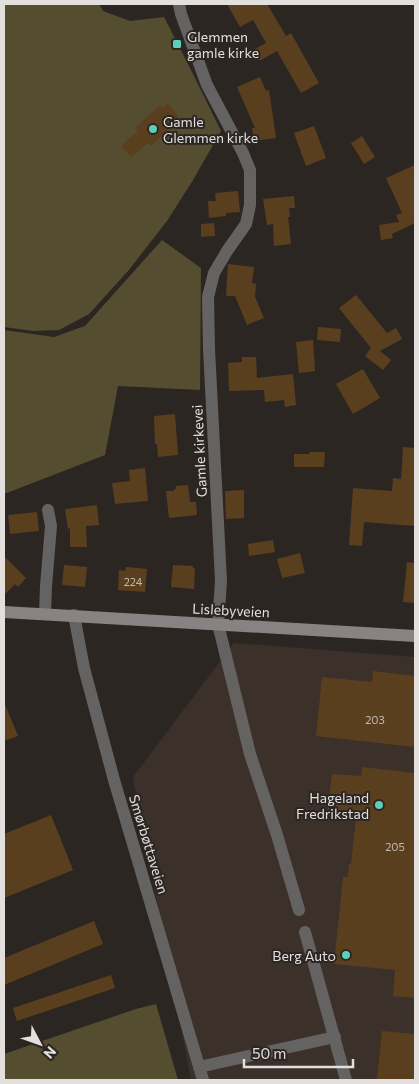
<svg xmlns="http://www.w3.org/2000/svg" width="419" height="1084" viewBox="0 0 419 1084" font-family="Commissioner,sans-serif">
	<rect width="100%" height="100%" fill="#2c2623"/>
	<polygon fill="#3c302b" points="234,643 415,657 415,1080 191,1080 133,777"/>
	<g fill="#544d2f">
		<polygon points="4,4 99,4 103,11 130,21 164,17 191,70 221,131 193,180 167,221 128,271 89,314 59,330 33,331 4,327"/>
		<polygon points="162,240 201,268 200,390 118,386 105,455 4,494 4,330 54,337 85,326"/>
		<polygon points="156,1004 178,1080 4,1080 4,1054 136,1009"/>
	</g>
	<g fill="#5a3f1f">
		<polygon points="227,4 267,4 286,36 291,33 319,83 301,93 277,51 261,60 256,60 251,51 266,43 253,20 240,27"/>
		<polygon points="260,77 266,91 269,90 276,138 254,141 252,128 255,128 237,87"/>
		<polygon points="168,103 179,118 173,122 174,125 151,146 148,143 131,157 121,146 138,131 135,128 160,105 162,108"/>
		<polygon points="314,126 326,158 306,166 294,133"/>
		<polygon points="362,136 375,157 364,164 351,143"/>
		<polygon points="415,165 415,223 392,234 393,238 381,240 379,225 399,222 396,215 402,213 386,178"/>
		<polygon points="238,191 240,212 226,213 226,216 209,218 208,201 216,201 215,193"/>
		<polygon points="294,196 295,208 289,208 290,217 288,217 291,244 274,246 273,224 267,225 263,199"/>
		<polygon points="214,223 215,236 201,237 201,224"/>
		<polygon points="228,264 254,267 252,283 256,284 255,297 264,318 247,325 235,296 226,296"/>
		<polygon points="356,295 387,333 396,328 402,339 380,351 391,360 383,370 365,356 371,348 339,308"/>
		<polygon points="318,327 341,329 340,342 317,340"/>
		<polygon points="313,340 315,371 299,373 296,342"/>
		<polygon points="242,357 256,357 257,378 293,374 296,405 285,407 284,400 265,402 264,390 229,391 228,363 242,362"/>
		<polygon points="363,369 380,398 353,414 336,384"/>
		<polygon points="175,414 178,455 158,457 157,444 155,444 154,416"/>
		<polygon points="403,447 415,448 415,526 364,522 362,546 349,545 353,488 392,491 393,478 401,479"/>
		<polygon points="309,452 325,452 324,467 294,467 294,454 310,454"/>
		<polygon points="145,468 148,501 115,504 112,483 130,481 129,470"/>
		<polygon points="188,485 190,502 196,502 197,515 169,518 166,491 174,491 174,489 176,489 176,486"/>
		<polygon points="244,490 244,518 226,519 225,491"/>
		<polygon points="97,505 99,525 86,526 87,547 70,547 70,528 68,529 65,509"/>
		<polygon points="37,512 39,531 10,534 8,515"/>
		<polygon points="273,540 275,552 249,556 248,544"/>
		<polygon points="300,553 305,573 282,578 277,559"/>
		<polygon points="4,556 26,578 18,587 15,584 4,595"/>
		<polygon points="407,562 415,563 415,603 403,602"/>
		<polygon points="64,565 87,567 85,587 62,585"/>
		<polygon points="173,565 193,566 193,568 195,568 194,589 171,587"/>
		<polygon points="126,567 147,569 145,592 118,590 119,570 125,571"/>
		<polygon points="373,671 415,676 415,747 316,736 322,677 372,682"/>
		<polygon points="4,702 18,736 4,741"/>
		<polygon points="362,767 415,773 415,998 393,996 395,970 334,964 343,877 348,877 349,864 351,864 356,819 327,816 332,774 361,776"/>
		<polygon points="51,815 73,870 4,898 4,834"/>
		<polygon points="94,921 103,944 4,985 4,958"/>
		<polygon points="111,975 115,988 17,1021 13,1008"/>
		<polygon points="382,1031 415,1034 415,1080 377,1080"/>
	</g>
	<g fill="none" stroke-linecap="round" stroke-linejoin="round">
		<g stroke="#656262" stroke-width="12">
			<polyline points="179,4 181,14 207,85 243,153 250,170 250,205 246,224 227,251 214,273 208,297 209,349 221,581 218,624 250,754 277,835 299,910"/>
			<polyline points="45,614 46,586 51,526 48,510"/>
			<polyline points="74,615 84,668 114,780 203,1080"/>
			<polyline points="305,932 346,1080"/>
			<polyline points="199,1067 335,1037"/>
		</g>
		<polyline stroke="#888283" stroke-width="12" points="4,612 415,636"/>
	</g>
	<g fill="#5eceb8" stroke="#2c2623" stroke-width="2">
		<rect x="172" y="39" width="10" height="10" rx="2.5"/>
		<circle cx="153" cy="129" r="5"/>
		<circle cx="379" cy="805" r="5"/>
		<circle cx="346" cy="955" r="5"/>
	</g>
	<g text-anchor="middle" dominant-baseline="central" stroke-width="4" stroke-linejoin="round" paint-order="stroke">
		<g font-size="11" fill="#c1b7ae">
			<text x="133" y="581">224</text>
			<text x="375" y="719">203</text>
			<text x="395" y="846">205</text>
		</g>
		<g font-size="14" fill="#e3dfdd" stroke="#2c2623" text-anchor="start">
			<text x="187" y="36">Glemmen<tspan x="187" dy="16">gamle kirke</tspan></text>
			<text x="163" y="121">Gamle<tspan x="163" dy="16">Glemmen kirke</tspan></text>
			<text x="369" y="797" text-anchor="end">Hageland<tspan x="369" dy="16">Fredrikstad</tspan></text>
			<text x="336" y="955" text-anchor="end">Berg Auto</text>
		</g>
		<g font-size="14" fill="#e3dfdd" stroke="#2c2623">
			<text transform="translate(199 451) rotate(-93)">Gamle kirkevei</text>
			<text transform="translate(231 610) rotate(3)">Lislebyveien</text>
			<text transform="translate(149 844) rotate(73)">Smørbøttaveien</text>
		</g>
	</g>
	<rect width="419" height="1084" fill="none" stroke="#e3dfdd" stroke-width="10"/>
	<g transform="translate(40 1044) rotate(131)" stroke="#2c2623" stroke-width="4" paint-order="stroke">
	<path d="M0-4L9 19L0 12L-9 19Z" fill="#e3dfdd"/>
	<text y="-8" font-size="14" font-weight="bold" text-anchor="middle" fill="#e3dfdd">N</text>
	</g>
	<path d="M244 1059v8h109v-8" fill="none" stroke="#e3dfdd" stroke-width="2.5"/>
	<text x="252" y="1059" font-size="15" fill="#e3dfdd" stroke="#2c2623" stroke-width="4" paint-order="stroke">50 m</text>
</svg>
